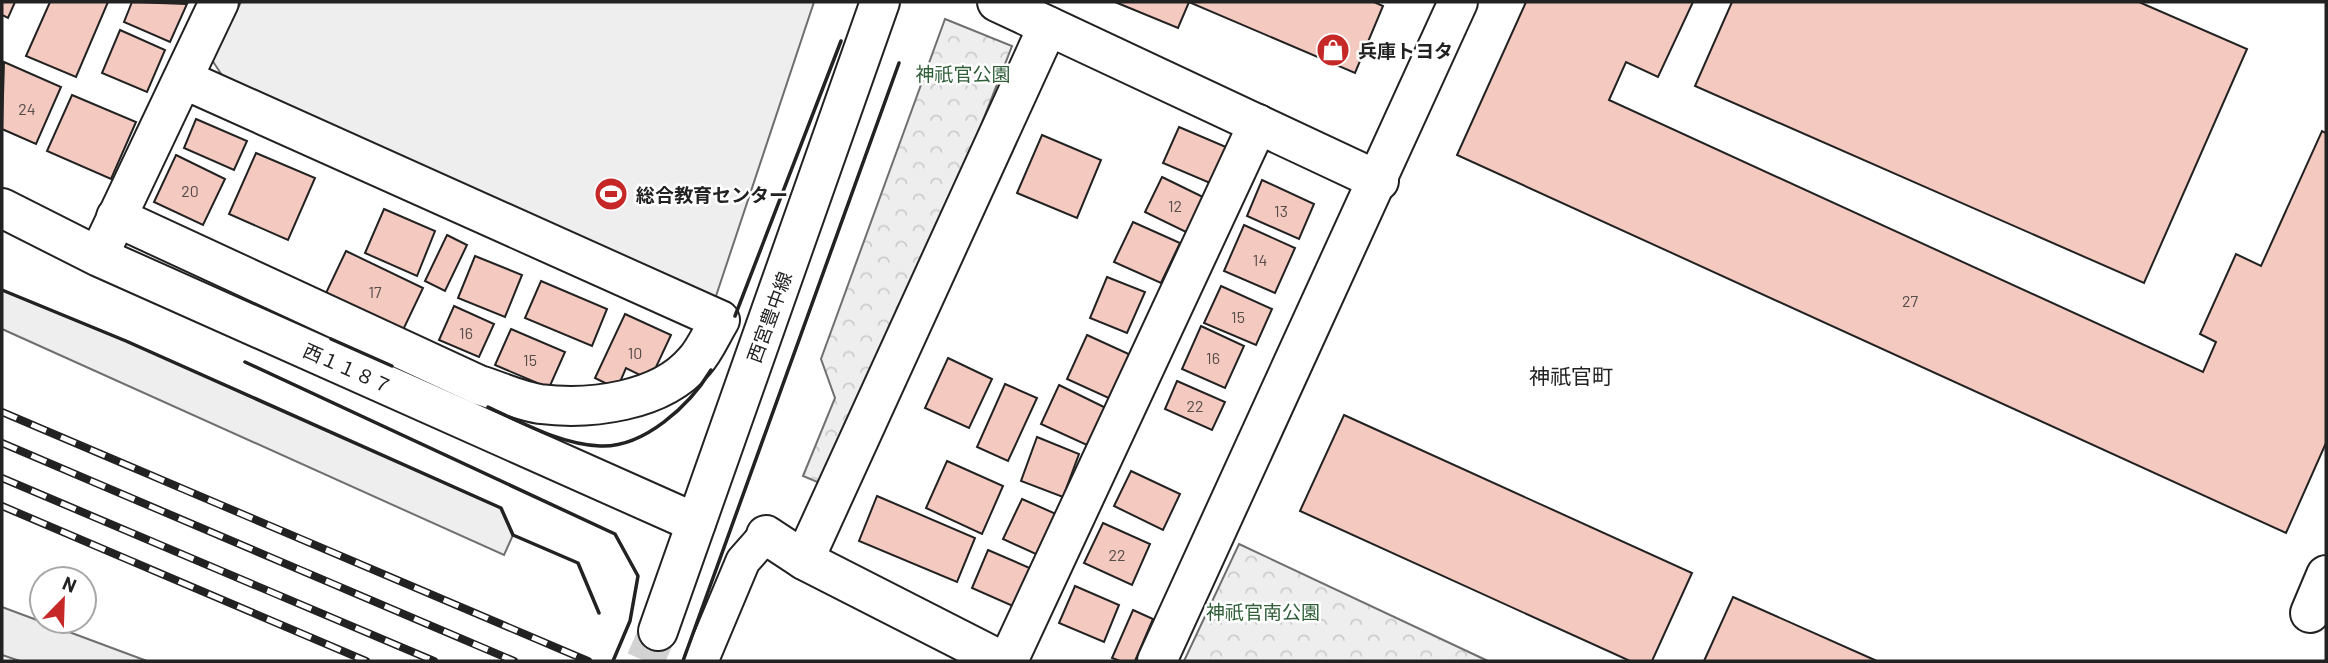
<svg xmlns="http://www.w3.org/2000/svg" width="2328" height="663" viewBox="0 0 2328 663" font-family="Barlow,'Noto Sans JP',sans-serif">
	<defs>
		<pattern id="park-crowns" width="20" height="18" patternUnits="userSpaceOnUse" patternTransform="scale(1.75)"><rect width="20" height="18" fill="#eee"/><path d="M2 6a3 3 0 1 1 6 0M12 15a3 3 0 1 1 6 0" fill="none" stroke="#ccc"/></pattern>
	</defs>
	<rect width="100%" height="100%" fill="#fff"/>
	<g fill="#eee" stroke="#6f6f6f" stroke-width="2">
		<polygon points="241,2 814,2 714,302 229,86 212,60"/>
		<polygon points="2,290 126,341 501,508 513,535 504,555 2,329"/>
	</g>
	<g fill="url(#park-crowns)" stroke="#6f6f6f" stroke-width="2">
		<polygon points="945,19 1012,46 886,368 827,486 803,476 835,398 821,359"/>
		<polygon points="1239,544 1488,661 1184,661"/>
	</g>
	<polygon fill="#ededed" stroke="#6f6f6f" stroke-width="2" points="2,607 147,661 20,661 2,655"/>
	<g fill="#f3c9c0" stroke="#222" stroke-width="2">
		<polygon points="2,2 15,2 8,18 2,15"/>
		<polygon points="50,2 108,2 76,77 26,56"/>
		<polygon points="132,2 187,4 170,42 124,22"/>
		<polygon points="1115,2 1374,2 1383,6 1355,73 1189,2 1178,28"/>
		<polygon points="1526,2 1693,2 1658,77 1626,62 1609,100 2203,372 2216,342 2200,334 2236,254 2261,266 2322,131 2326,133 2326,443 2286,533 1457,155"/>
		<polygon points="1732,2 2139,2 2247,49 2144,283 1695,86"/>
		<polygon points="120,30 165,50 147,92 102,73"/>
		<polygon points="4,62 61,87 36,144 2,129"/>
		<polygon points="72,95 136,122 111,179 47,151"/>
		<polygon points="196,119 247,141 234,170 184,148"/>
		<polygon points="1179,127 1226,147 1210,183 1163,163"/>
		<polygon points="1042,135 1101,160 1077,218 1017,193"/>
		<polygon points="256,153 315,178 288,240 229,214"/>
		<polygon points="176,155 225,179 203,225 154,202"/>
		<polygon points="1162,177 1205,198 1188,233 1145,212"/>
		<polygon points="1262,180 1314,204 1299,239 1247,216"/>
		<polygon points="384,209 435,231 417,276 365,253"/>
		<polygon points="1133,222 1180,243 1161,283 1114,262"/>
		<polygon points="1244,225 1295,248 1275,293 1224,271"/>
		<polygon points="447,235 467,245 445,291 425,281"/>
		<polygon points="346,251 423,288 403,330 326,293"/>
		<polygon points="475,256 522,275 505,317 458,298"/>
		<polygon points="1107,277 1145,292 1127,333 1090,318"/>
		<polygon points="541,281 607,309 592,346 525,318"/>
		<polygon points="1221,286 1272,309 1256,345 1204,323"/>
		<polygon points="454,306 494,324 479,357 439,340"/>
		<polygon points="625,314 671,335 650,380 626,368 617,389 595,378"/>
		<polygon points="1201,326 1244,346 1225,388 1182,369"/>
		<polygon points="511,329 565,352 549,388 495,365"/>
		<polygon points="1087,335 1133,356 1113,400 1067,379"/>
		<polygon points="948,358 992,379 969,428 925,408"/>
		<polygon points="1177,381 1225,402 1212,430 1165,409"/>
		<polygon points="1005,384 1037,398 1008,461 977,447"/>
		<polygon points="1059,385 1106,408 1089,446 1041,424"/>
		<polygon points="1344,415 1692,573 1652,661 1630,661 1300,511"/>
		<polygon points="1037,437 1079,454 1063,497 1021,481"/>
		<polygon points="947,461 1003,486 982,534 926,508"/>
		<polygon points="1131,471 1180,494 1163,530 1114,506"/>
		<polygon points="877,496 975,538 957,582 859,541"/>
		<polygon points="1022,499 1056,514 1038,555 1003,539"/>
		<polygon points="1103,523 1150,544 1132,585 1084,563"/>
		<polygon points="988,550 1032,569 1015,607 972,588"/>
		<polygon points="1075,586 1119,605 1104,642 1059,623"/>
		<polygon points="1733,597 1877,661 1704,661"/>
		<polygon points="1133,610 1153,619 1135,661 1120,661 1112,658"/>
	</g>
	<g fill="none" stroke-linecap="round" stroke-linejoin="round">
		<polyline stroke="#d3d3d3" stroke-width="38" stroke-dasharray="38 19" stroke-linecap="butt" points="645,661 658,631"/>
		<defs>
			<polyline id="pedestrian" points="701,661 743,561 766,535"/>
			<g id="minor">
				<polyline points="997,2 1379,181"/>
				<path d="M116,217L479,385C499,391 520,401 540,404C590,410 661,402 695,361C705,350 712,333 720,320L183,79"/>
				<polyline points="106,240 219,2"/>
				<polyline points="766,535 804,560 1002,661"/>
				<polyline points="804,560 1048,26"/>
				<polyline points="1008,661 1258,124"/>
				<polyline points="1157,661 1458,2"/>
			</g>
			<g id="tertiary">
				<polyline points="2,208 99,257 696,523"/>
				<polyline points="2310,613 2326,575"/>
			</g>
			<polyline id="secondary" points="658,631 880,2"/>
		</defs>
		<use href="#pedestrian" stroke="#222" stroke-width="37"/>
		<use href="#minor" stroke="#222" stroke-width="42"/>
		<use href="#tertiary" stroke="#222" stroke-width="42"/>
		<use href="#secondary" stroke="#222" stroke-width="42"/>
		<use href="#pedestrian" stroke="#fff" stroke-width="33"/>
		<use href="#minor" stroke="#fff" stroke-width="38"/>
		<use href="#tertiary" stroke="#fff" stroke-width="38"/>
		<use href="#secondary" stroke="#fff" stroke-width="38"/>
		<defs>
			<g id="rail">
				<polyline points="2,412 588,661"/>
				<polyline points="2,443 514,661"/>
				<polyline points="2,478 434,661"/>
				<polyline points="2,506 366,661"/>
			</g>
		</defs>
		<use href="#rail" stroke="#222" stroke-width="8"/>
		<use href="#rail" stroke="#fff" stroke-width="5" stroke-dasharray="16" stroke-linecap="butt"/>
		<g stroke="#222" stroke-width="3.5">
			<polyline points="2,290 126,341 501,508 513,535 578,563 599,613"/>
			<polyline points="735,316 841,41"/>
			<polyline points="331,339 392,366"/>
			<polyline points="245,362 615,534 638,576 630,621 613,661"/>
			<path d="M488,407C523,423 560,444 600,446C644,448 690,405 711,370"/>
			<polyline points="683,661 899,63"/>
		</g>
	</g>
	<defs>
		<symbol id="shop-disc" viewBox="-11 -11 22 22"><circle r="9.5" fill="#c62828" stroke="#fff"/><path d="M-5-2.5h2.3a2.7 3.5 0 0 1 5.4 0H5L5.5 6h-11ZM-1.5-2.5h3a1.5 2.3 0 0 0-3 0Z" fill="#fff"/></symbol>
		<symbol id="stadium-disc" viewBox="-11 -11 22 22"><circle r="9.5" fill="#c62828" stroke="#fff"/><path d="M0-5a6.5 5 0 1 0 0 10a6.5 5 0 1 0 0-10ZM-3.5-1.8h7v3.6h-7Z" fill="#fff"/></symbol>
	</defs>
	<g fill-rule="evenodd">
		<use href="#shop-disc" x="1314" y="31" width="38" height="38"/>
		<use href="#stadium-disc" x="592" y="175" width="38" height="38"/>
	</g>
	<g text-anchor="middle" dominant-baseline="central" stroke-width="5" stroke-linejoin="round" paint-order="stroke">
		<g font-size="16" fill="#564c4a">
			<text x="27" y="108">24</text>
			<text x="190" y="190">20</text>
			<text x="1175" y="205">12</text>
			<text x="1281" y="210">13</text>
			<text x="1260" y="259">14</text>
			<text x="375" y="291">17</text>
			<text x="1910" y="300">27</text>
			<text x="1238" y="316">15</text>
			<text x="466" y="332">16</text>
			<text x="635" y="352">10</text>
			<text x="1213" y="357">16</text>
			<text x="530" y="359">15</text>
			<text x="1195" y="405">22</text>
			<text x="1117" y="554">22</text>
		</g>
		<g font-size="19" font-weight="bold" fill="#222" stroke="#fff" text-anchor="start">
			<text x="1358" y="50">兵庫トヨタ</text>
			<text x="636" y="194">総合教育センター</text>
		</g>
		<g font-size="19" fill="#2f5e38" stroke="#fff">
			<text x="963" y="73">神祇官公園</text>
			<text x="1263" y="611">神祇官南公園</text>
		</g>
		<g font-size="19" fill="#222" stroke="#fff">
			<text transform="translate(769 317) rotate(-70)">西宮豊中線</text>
			<text transform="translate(348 368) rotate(24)">西１１８７</text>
		</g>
		<g font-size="21" fill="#222" stroke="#fff">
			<text x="1571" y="375">神祇官町</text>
		</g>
	</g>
	<rect width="2328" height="663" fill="none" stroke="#222222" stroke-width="7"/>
	<g transform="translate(63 600) rotate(23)"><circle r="33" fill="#ffffff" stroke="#a7a7a7" stroke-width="2"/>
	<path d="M0-5L12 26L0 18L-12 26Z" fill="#c62828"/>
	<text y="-10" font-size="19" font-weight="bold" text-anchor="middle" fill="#222222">N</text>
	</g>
</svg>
